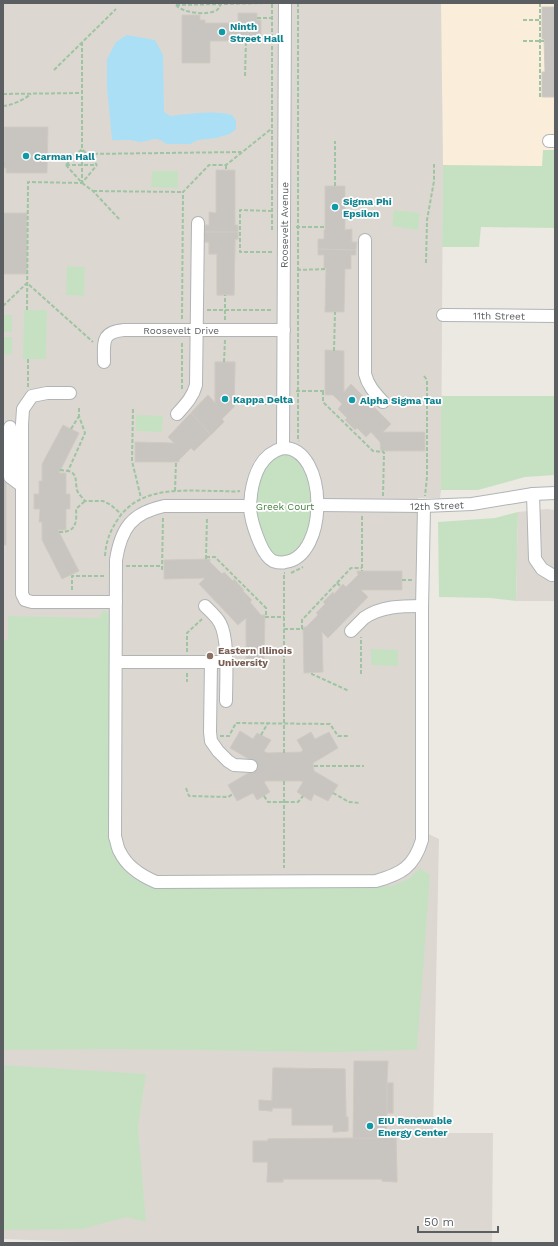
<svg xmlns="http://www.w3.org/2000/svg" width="558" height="1246" viewBox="0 0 558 1246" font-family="'Work Sans',sans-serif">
	<rect width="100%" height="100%" fill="#ece9e3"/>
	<polygon fill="#faeedb" points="441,3 555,3 555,150 542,166 443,165"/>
	<g fill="#dcd8d1">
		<polygon points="3,3 441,3 443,165 441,490 440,498 418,498 417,580 416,828 439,839 433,1133 493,1133 492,1243 104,1243 3,1239"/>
		<polygon points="547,509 555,510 555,601 516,601 518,512"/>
	</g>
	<g fill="#c6e1c2">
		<polygon points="543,150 555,150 555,228 481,227 479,247 442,247 443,165 542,166"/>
		<polygon points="152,171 178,171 178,188 151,187"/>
		<polygon points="394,210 420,213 418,230 392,226"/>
		<polygon points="67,266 85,267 84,296 66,295"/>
		<polygon points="24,310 47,310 46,359 23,359"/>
		<rect x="3" y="315" width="9" height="17"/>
		<rect x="3" y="337" width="9" height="17"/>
		<polygon points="441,396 555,396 555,475 525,477 478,490 441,490"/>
		<polygon points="136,415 163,416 162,432 136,431"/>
		<polygon points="279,453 296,455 310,479 313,516 302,548 286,558 273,555 262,539 255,507 257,489 264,469 273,456"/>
		<polygon points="518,512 516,601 490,598 439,597 438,522 495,518"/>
		<polygon points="103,610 106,611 111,617 112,846 118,862 130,876 147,886 165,889 252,886 392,886 408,879 420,868 430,875 417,1050 333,1052 113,1049 3,1050 3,640 8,640 8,616 99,618"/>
		<polygon points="371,649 398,650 398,666 371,665"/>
		<polygon points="3,1065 146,1074 138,1127 146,1222 127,1217 82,1229 3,1230"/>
	</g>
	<path fill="#aadff6" d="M127,35L155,40L163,55L164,112L171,116C191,114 213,110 232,115L236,121V129L230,134L216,138L198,140L190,144H166C155,135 152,141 141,142C137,142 133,140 128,140C122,140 118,141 112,140L107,87V59L116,42Z"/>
	<g fill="#c8c4c0" stroke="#d0cac2">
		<polygon points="542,7 555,7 555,97 542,97 542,72 545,72 544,39 542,39"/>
		<polygon points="238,13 257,13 257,20 261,20 261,41 210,41 210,63 182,63 182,15 200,15 200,20 205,20 205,23 238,23"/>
		<polygon points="4,127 48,127 47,173 6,173 6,168 3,168 3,162 4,162"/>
		<polygon points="216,170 235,170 235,225 238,225 238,239 235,239 234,295 217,295 217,254 209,254 209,242 204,242 205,225 209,225 209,212 216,213"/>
		<polygon points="325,186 345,186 345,230 352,229 352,242 357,242 356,250 318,249 318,239 324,239 324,230 325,230"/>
		<rect x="3" y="213" width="24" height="61"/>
		<polygon points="204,232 238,232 238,239 235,239 234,295 217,295 217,254 209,254 209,242 204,242"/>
		<polygon points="318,249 356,250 356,255 351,255 351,269 345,269 344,312 325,312 326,268 324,268 324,255 318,255"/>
		<polygon points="325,350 344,351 344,392 351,384 391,424 383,432 425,432 425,451 381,451 380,442 371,432 366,437 357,428 355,430 345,420 347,418 338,409 342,404 333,395 325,395"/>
		<polygon points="215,362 235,362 234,407 222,419 224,422 194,451 191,448 179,460 179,462 135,462 135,442 174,443 168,437 208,395 215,403"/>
		<polygon points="215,362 235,362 234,407 222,419 224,422 211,435 191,413 208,395 215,403"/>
		<polygon points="63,425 79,433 59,473 66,473 66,494 70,494 70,509 66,509 66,530 58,530 79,571 62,579 42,540 42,522 39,522 40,509 34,509 34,494 39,494 39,481 42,481 42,464"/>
		<rect x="3" y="465" width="3" height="80"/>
		<polygon points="210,559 210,562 222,574 224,572 233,581 234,579 244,590 243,591 252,600 250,602 261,615 265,615 264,659 246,659 246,618 238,625 199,584 205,578 164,579 164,560"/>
		<polygon points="357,571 402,571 402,590 361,590 368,597 328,638 322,632 323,672 304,673 303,627 306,627 318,615 316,613 325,604 323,602 333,592 334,594 343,584 346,587 358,575"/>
		<polygon points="240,731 253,739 257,733 271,740 264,751 267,753 301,752 303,750 297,740 311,732 315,739 329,732 338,748 313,763 314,771 338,785 328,801 314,794 311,801 297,792 303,782 301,781 266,781 264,782 270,792 257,800 253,793 237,801 228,785 255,769 254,762 230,748"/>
		<polygon points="354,1061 388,1061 387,1083 393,1083 393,1113 387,1113 386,1138 396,1138 397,1182 382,1181 382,1179 283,1179 283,1182 267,1182 268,1162 253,1162 253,1141 268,1141 268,1139 353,1138"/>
		<polygon points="273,1068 345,1069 346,1117 348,1117 348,1131 333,1132 333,1125 292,1125 292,1108 272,1108 272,1111 259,1110 259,1100 272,1101"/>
		<polygon points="273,1068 345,1069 346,1117 348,1117 348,1131 333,1132 333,1125 292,1125 292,1108 272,1108 272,1111 259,1110 259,1100 272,1101"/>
		<rect x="387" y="1083" width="6" height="30"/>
		<polygon points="396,1138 397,1182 382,1181 382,1179 283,1179 283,1182 267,1182 268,1162 253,1162 253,1141 268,1141 268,1139"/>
	</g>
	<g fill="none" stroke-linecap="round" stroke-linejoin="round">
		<defs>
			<g id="minor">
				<polyline points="549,141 555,141"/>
				<path d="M365,240V374C368,386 375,393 383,402"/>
				<path id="s1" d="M443,315L555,316"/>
				<path id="s2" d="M104,362C104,342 101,332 124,330H284"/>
				<polyline points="70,393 47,393 32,396 23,409 22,424 22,594 25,600 32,602 116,602"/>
				<path d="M177,414C185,405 193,397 196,385L198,223"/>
				<polyline points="10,427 10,477 22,486"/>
				<path id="s3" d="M283,448L285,3"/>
				<path d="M283,448C328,447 329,557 285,562C282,563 276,562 273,561C261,555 250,519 250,506C250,503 251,498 251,494C254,474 261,454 283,448Z"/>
				<polyline points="533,494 535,559 542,569 552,575 555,575"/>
				<path id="s4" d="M318,505L424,506L472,504L533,494L555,493"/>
				<path d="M250,506H164C132,513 121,528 116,560L115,837C117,841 117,848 120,852C127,867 142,876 156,882L376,881C401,874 414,867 422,840V609L424,506"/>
				<path d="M205,606C210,611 217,617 220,623C229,639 226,681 226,701"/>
				<path d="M351,631C355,627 360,622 364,618C381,606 402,606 422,606"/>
				<polyline points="116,662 226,662"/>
				<polyline points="211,662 210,732 211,741 218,751 228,761 234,765 251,766"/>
			</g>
		</defs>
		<use href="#minor" stroke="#b0b4b7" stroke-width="14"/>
		<g stroke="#9ec4a3" stroke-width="2" stroke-dasharray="4 2" stroke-linecap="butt">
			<polyline points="298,3 298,440 299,441"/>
			<polyline points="176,5 269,3"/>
			<path d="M176,5C182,13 208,16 217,10C219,8 219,7 221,4"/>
			<polyline points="257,18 272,18"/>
			<polyline points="523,20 540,20"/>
			<polyline points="523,41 544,41"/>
			<polyline points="82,42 82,182"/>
			<polyline points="54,70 116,9"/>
			<polyline points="245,76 246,41"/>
			<polyline points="3,94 82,93"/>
			<polyline points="540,97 540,3 555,3"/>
			<path d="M3,106C13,105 23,100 31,94"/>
			<polyline points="3,150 4,150"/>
			<polyline points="88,154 241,152"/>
			<polyline points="63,155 77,155"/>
			<polyline points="66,165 82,183 93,191 120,220"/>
			<polyline points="66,165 82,149 97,165"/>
			<polyline points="66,165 97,165"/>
			<polyline points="226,165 226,170"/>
			<polyline points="335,186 335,141"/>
			<polyline points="93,191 183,192"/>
			<polyline points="272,211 240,210 240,252 273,252"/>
			<polyline points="296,227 325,227"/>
			<polyline points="272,230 272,3"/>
			<polyline points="426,263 427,220 434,181 434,164"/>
			<polyline points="297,270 326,269"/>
			<polyline points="3,306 27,283 93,342"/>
			<polyline points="27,310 28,182 82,183 97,165"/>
			<polyline points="207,310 272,310"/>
			<polyline points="182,319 183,192 209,165 226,165 271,129"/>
			<polyline points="225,320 225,295"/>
			<polyline points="334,351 335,312"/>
			<polyline points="224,362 225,340"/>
			<polyline points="424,376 427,380 427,477 425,496"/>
			<polyline points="28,387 28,359"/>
			<polyline points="182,389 182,341"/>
			<polyline points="296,391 325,391"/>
			<polyline points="323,391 323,402 373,451 384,452"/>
			<polyline points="234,404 273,404"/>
			<path d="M79,408V416L85,433L68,471C78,473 75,482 77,490C78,494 83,498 85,501H103L111,505L121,514"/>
			<polyline points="133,409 132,461 141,498"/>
			<polyline points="71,429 79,416"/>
			<polyline points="60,470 68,471"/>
			<polyline points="175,491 176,462"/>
			<polyline points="383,496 384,452"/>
			<polyline points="362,516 362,571"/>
			<polyline points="163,518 162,569 164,569"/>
			<path d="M59,532C76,533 77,522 76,509L85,501"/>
			<path d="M105,556C106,541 110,531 118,519C141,485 184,491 219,491C226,491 233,492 240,491"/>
			<polyline points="206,557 215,557 266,608 266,617"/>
			<polyline points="206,559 207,517"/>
			<polyline points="126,566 162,566"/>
			<polyline points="291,573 303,567"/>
			<polyline points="402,580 413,580"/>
			<polyline points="337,583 341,587"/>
			<polyline points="72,590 72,576 104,576"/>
			<polyline points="265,617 284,617"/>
			<polyline points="284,629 303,629"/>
			<polyline points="302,629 302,620 351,568 362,568"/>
			<polyline points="187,652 187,633 202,619"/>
			<polyline points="237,660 255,661 255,659"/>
			<polyline points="187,673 187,682"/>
			<polyline points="312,673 312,674 349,691"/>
			<polyline points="361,674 361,637"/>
			<polyline points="261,735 268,723"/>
			<polyline points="220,736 229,736 236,723 330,724 338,736 349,736"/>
			<polyline points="284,753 284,573 285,573"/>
			<polyline points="314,766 364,766"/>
			<polyline points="284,781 284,868"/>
			<polyline points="186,788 189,796 228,797 233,794"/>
			<polyline points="333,793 349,802 360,803"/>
			<polyline points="264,796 268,802 298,802 303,796"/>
		</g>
		<use href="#minor" stroke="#fff" stroke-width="12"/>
	</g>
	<g fill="#0f9aa8" stroke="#fff" stroke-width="1.5">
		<circle cx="222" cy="32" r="4"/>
		<circle cx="26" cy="156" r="4"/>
		<circle cx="335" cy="207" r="4"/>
		<circle cx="225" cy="399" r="4"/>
		<circle cx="352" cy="400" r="4"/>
		<circle cx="370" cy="1126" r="4"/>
	</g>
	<circle fill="#8d6e63" stroke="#fff" stroke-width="1.5" cx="210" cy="656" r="4"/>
	<g text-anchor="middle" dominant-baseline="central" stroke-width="3.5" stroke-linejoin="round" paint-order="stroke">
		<g font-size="10" font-weight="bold" fill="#0d838f" stroke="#fff" text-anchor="start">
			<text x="230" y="26">Ninth<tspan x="230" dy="12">Street Hall</tspan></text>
			<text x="34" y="156">Carman Hall</text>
			<text x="343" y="201">Sigma Phi<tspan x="343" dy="12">Epsilon</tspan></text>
			<text x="233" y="399">Kappa Delta</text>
			<text x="360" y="400">Alpha Sigma Tau</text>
			<text x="378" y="1120">EIU Renewable<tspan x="378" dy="12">Energy Center</tspan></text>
		</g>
		<g font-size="10" fill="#5b5f62" stroke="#fff">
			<text stroke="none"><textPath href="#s3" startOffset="223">Roosevelt Avenue</textPath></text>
			<text stroke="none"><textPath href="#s1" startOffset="56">11th Street</textPath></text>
			<text stroke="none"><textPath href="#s2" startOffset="102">Roosevelt Drive</textPath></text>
			<text stroke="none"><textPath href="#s4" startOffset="119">12th Street</textPath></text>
		</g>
		<g font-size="10" fill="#437f3d" stroke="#fff">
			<text x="285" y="506">Greek Court</text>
		</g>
		<g font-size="10" font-weight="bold" fill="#785e54" stroke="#fff" text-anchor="start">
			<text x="218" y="650">Eastern Illinois<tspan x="218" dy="12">University</tspan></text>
		</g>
	</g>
	<rect width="558" height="1246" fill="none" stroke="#5b5f62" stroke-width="8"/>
	<path d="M418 1226v6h80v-6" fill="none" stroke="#5b5f62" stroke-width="2"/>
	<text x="424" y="1226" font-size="12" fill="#5b5f62" stroke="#ffffff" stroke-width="3" paint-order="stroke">50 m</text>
</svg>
